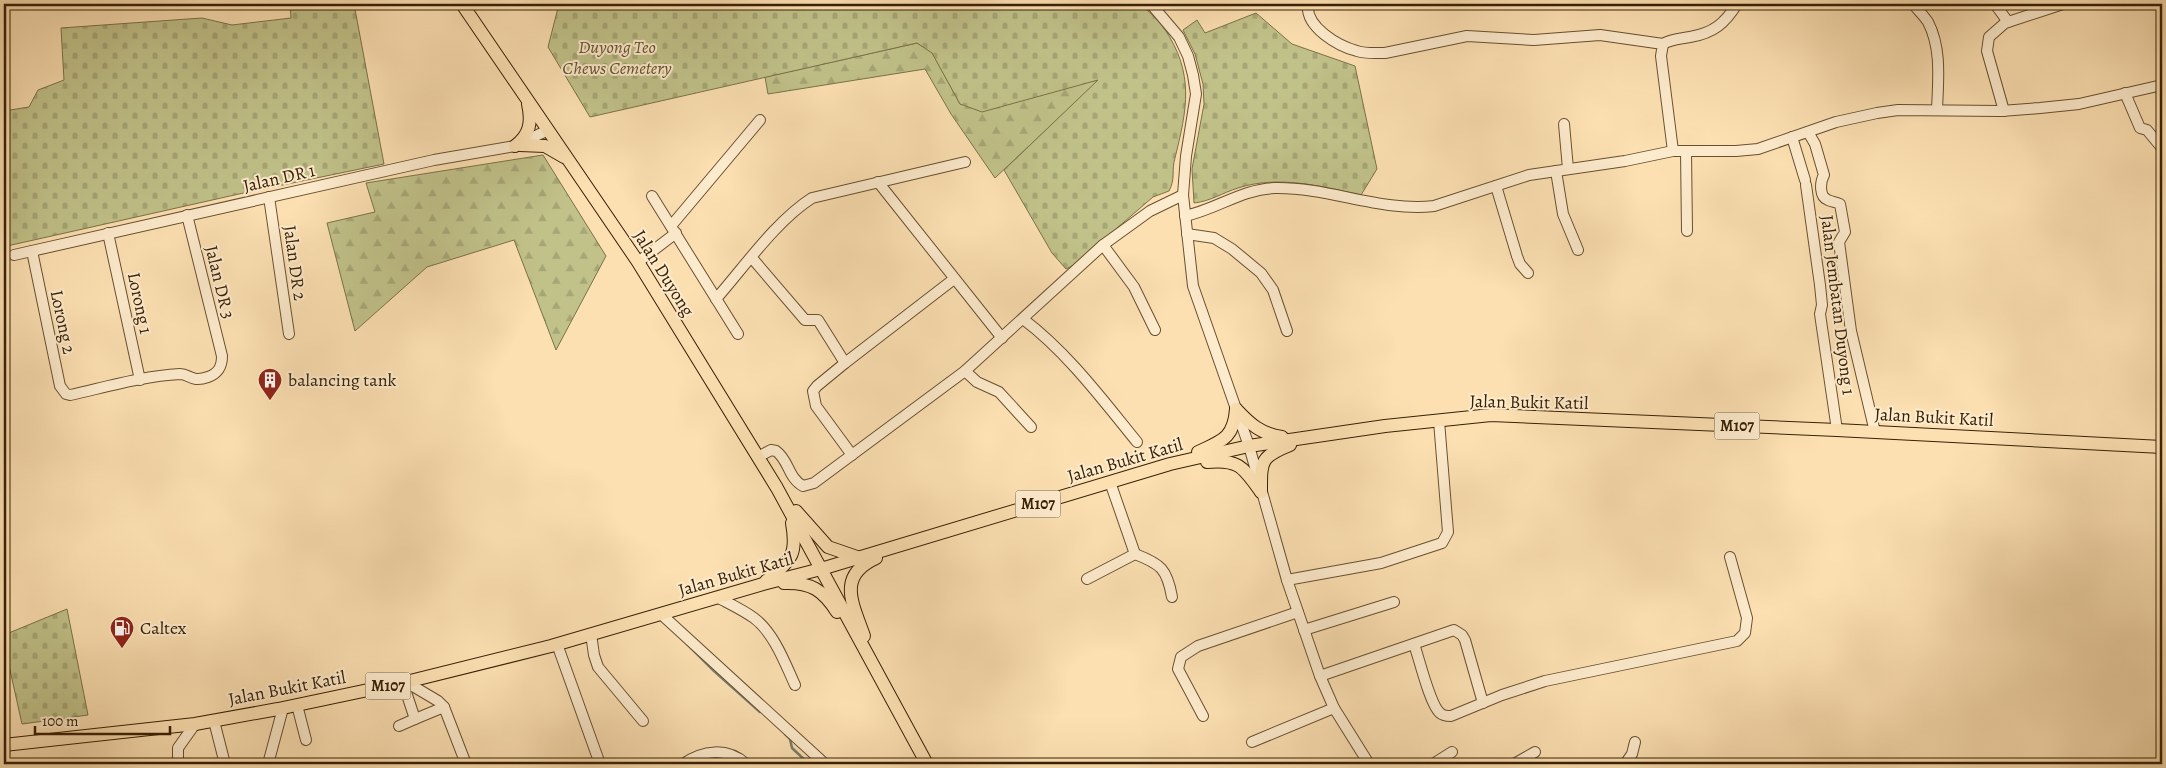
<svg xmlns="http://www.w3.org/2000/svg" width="2166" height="768" viewBox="0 0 2166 768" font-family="Alegreya,serif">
	<defs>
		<pattern id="forest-firs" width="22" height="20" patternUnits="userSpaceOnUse" patternTransform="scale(1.25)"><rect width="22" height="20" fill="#c1c28a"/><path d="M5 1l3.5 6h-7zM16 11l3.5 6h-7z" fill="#a7a676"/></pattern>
		<pattern id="cemetery-stones" width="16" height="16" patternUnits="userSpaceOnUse" patternTransform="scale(1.25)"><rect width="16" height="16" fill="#c1c28a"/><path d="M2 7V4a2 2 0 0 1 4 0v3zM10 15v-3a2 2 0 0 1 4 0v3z" fill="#a7a676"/></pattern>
	</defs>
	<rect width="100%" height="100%" fill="#fce0b2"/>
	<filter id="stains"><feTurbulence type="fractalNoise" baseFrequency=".004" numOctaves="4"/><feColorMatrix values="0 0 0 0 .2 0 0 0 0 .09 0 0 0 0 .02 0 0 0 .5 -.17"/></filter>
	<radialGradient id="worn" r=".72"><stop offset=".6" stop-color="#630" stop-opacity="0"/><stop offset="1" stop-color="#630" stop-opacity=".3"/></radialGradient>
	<g fill="url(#forest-firs)" stroke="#7c7148">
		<polygon points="917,43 932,52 960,104 1099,80 995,178 951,114 925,69 768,94 765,77"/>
		<polygon points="543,155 606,256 556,350 514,240 427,267 355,331 327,223 375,212 366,183"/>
	</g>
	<g fill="url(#cemetery-stones)" stroke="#7c7148">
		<polygon points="290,4 354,4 384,164 239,194 7,246 4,224 4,111 29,107 38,90 64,80 61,28 202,18 232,25 291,18"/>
		<path d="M559,4H1140C1148,11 1158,19 1164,28C1195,74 1187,109 1175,158C1171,171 1176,178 1169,191L1153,197L1074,265L1066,269L1052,253L1004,170L1098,80L982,112L960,104L932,53L917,43L590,117L548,47Z"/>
		<path d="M1256,13L1292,44L1355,66L1377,169L1361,195C1321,186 1278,175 1238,188C1222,193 1211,201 1194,203L1192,169L1204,104L1203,84L1195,54L1183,30L1197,20L1205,33Z"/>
		<polygon points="67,609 88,715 22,724 4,643 4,635"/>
	</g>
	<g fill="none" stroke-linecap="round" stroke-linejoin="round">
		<g stroke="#777d6e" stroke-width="2.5">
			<polyline points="687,644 714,671 760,712"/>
			<polyline points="785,734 790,739 792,748 809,764"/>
		</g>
		<defs>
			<g id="minor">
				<polyline points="1151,4 1179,37 1188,56 1193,75 1196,94 1186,156 1183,195 1193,286 1249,446 1287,580 1320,676 1334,708 1369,764"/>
				<path d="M1308,4C1305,27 1338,46 1357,51C1365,54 1376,53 1385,53L1467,36L1534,40L1600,35L1663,44L1661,56L1673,151"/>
				<path d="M1913,4C1918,10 1924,16 1928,22C1942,49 1938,81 1937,110"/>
				<polyline points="1995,4 2008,22"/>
				<path d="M1663,44C1671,39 1680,39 1690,37C1714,33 1725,23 1737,4"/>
				<polyline points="2125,93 2140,128 2147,130 2162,148"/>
				<polyline points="2004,111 1987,51 1989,37 2005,23 2063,4"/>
				<polyline points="1564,124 1568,169"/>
				<path d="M1808,132L1815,144L1824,175C1820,182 1819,197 1828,200C1832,202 1836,202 1840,204L1845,232L1839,242L1851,331L1875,432"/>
				<polyline points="1792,137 1805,180"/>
				<polyline points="1686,151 1687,231"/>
				<polyline points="1556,171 1563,214 1578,250"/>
				<polyline points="878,182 1002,338"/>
				<polyline points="1806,185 1820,285 1822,305 1820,314 1837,430"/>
				<polyline points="1496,186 1517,256 1520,264 1528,273"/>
				<polyline points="652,196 738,334"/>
				<polyline points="269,197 289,334"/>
				<path d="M1185,216C1217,209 1242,189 1275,188C1329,187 1381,212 1434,206L1529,175L1625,161L1673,151H1736L1758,149L1836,122L1877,113L1898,110L2001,111L2040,108L2079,104L2162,85"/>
				<polyline points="671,226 760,120"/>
				<polyline points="108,233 140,380"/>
				<polyline points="1187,234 1214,238 1232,249 1261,273 1273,290 1287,331"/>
				<polyline points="1103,245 1134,287 1155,330"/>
				<path d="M32,251L60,386L66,394L70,395C106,387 143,376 180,374C190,374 191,383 208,377C219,373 222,366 222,356L187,215"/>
				<polyline points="14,255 434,160 515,146 548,130"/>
				<polyline points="752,258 805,320 818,320 845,363"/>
				<polyline points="638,262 676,233"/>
				<path d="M716,299C744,267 777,220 812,198L965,162"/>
				<path d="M1023,319C1067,352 1102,399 1137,442"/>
				<polyline points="965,371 977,382 999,392 1031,427"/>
				<polyline points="852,455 816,406 813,391 817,386 845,363 954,279"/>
				<path d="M758,457L771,450L776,451C789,460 788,478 803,486L814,483L965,371L1103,245L1150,211L1183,195"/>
				<path d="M1135,554C1161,564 1167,569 1172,597"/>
				<polyline points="1087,579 1135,554 1110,482"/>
				<polyline points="1287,580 1381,563 1442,543 1448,532 1439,421"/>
				<path d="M717,597C730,604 743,610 754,618C774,633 785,663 795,685"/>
				<polyline points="661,614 825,764"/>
				<polyline points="1304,630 1394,602"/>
				<polyline points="591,634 594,655 598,667 643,721"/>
				<polyline points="557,644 600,764"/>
				<path d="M1414,644C1419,658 1430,705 1440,713C1443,716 1447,716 1451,716L1502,695L1545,681L1737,641L1745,633L1747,618L1730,557"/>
				<polyline points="1320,676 1454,630 1462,635 1465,640 1483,703"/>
				<polyline points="406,682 438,701 444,707 466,764"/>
				<polyline points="403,683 415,719 444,707"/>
				<polyline points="297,705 306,740"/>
				<polyline points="1203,716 1178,669 1181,657 1198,646 1298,612"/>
				<polyline points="214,721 225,764"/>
				<polyline points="399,726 415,719"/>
				<polyline points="1252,742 1334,708"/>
				<polyline points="178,764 178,748 195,724"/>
				<polyline points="268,764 283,708"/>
				<path d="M683,764C703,750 727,747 746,764"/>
				<polyline points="1433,764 1452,752"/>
				<polyline points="1514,764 1535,752"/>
				<polyline points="1625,764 1632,754 1635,742"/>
			</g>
			<g id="major">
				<polyline points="462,4 638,262 777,488 927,764"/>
				<polyline points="520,145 545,146 564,157"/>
				<path d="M515,146C530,135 532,122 528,104"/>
				<path d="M1236,409C1250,424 1261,434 1282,437"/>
				<path d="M1198,452C1222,441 1234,438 1236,409"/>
				<path d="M1207,462C1239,459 1243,467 1261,492"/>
				<path d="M1261,492C1261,461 1260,457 1290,445"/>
				<polyline points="796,511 828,547 860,558"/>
				<path d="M766,581C790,560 798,557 792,523"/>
				<path d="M784,583C811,582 823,590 837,612"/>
				<path d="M864,636C853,604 836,576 876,558"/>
				<polyline points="4,745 195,724 278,709 406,682 551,646 763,584 821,569 1170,464 1249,446 1385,426 1491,415 1837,430 2162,447"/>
			</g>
		</defs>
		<use href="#minor" stroke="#695030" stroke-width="12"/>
		<use href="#major" stroke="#382005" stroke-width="14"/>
		<use href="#minor" stroke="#fdebcd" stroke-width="10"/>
		<use href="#major" stroke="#fce0b2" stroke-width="12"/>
	</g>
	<defs>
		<symbol id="building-pin" viewBox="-11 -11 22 30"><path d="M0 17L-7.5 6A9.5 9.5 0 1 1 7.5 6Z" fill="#8f2418" stroke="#fdebcd"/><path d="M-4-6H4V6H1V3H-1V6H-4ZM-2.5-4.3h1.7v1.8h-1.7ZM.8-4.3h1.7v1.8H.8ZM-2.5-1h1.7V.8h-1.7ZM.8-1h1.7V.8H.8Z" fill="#fff"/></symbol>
		<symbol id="fuel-pin" viewBox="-11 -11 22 30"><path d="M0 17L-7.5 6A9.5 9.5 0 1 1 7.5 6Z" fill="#8f2418" stroke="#fdebcd"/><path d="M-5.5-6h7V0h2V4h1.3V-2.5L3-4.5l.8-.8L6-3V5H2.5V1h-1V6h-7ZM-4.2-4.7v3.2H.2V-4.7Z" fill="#fff"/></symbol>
	</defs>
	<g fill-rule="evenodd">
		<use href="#building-pin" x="256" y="366" width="28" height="38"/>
		<use href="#fuel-pin" x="108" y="614" width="28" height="38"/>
	</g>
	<g text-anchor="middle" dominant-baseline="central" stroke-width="4" stroke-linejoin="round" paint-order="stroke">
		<g fill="#fdebcd" stroke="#735d41" stroke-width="1">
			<rect x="1714.5" y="412.5" width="45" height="27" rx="4"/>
			<rect x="1015.5" y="490.5" width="45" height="27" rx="4"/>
			<rect x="365.5" y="672.5" width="45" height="27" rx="4"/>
		</g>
		<g font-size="16" font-weight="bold" fill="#382005">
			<text x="1737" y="426">M107</text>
			<text x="1038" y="504">M107</text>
			<text x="388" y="686">M107</text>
		</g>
		<g font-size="18" font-style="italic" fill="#61512d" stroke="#fdebcd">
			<text x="617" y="47">Duyong Teo<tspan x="617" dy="21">Chews Cemetery</tspan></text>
		</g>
		<g font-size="18" fill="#382005" stroke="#fdebcd">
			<text transform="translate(279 178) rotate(-13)">Jalan DR 1</text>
			<text transform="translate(295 263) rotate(82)">Jalan DR 2</text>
			<text transform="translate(664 273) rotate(58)">Jalan Duyong</text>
			<text transform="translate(220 282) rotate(76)">Jalan DR 3</text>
			<text transform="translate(140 303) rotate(78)">Lorong 1</text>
			<text transform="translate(1838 305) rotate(83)">Jalan Jembatan Duyong 1</text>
			<text transform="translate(63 322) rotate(78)">Lorong 2</text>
			<text transform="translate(1529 402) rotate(1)">Jalan Bukit Katil</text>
			<text transform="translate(1934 417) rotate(3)">Jalan Bukit Katil</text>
			<text transform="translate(1125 460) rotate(-16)">Jalan Bukit Katil</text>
			<text transform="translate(736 574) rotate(-16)">Jalan Bukit Katil</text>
			<text transform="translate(287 688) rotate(-11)">Jalan Bukit Katil</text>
		</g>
		<g font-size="18" fill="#382005" stroke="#fdebcd" text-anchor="start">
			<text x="288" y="380">balancing tank</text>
			<text x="140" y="628">Caltex</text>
		</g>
	</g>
	<rect width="2166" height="768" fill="none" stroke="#fce0b2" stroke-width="20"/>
	<rect x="5" y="5" width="2156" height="758" fill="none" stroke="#382005" stroke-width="2.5"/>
	<rect x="10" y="10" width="2146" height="748" fill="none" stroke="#382005"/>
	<path d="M35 726v8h135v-8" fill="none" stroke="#382005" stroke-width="2.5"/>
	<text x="42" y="726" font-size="15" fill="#382005" stroke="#fdebcd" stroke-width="4" paint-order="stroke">100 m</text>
	<rect width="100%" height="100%" filter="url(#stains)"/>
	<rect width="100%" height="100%" fill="url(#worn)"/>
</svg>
